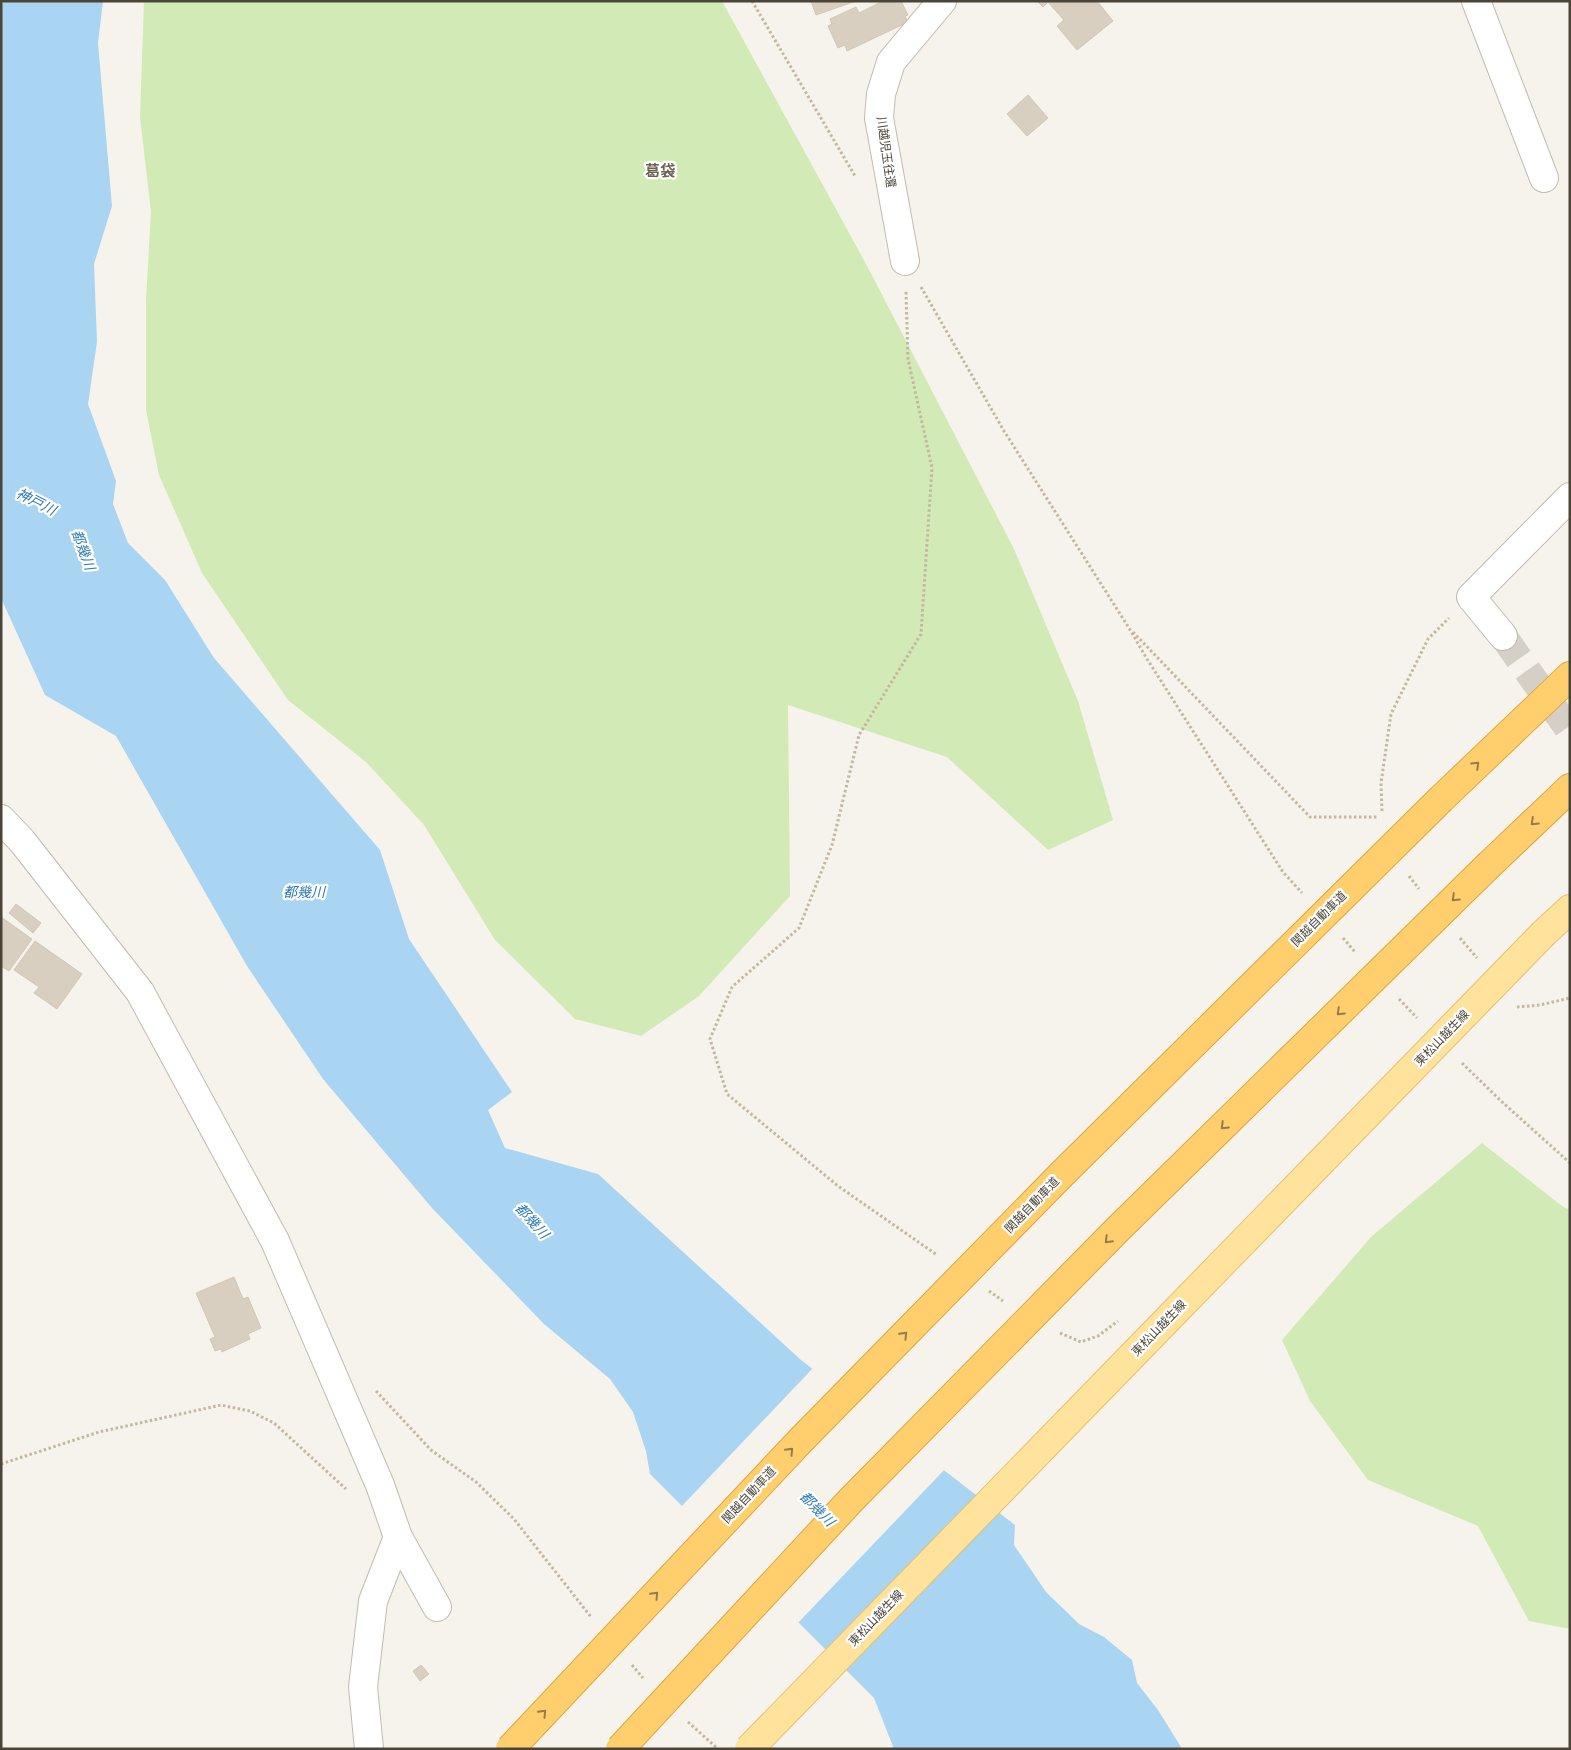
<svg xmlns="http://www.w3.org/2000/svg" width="1571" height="1750" viewBox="0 0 1571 1750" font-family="Figtree,'Noto Sans JP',sans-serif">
	<rect width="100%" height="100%" fill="#f6f3ec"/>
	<g fill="#d2eab5">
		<polygon points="144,1 722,1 865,262 1014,549 1078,701 1113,820 1048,850 947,757 788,705 790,896 699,996 641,1036 575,1019 495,940 424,825 366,762 288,700 202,573 159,475 146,410 146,300 151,212 140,117"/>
		<polygon points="1482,1143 1562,1206 1570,1210 1570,1629 1529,1621 1478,1526 1368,1480 1310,1401 1282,1340 1371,1237"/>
	</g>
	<polygon fill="#a9d4f2" points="1,1 103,1 98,43 112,206 94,264 97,342 88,404 116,481 113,504 128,543 165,580 214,658 380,850 409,939 512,1092 488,1110 505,1148 598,1174 801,1360 1015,1525 1014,1545 1046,1592 1079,1624 1104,1637 1132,1660 1137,1683 1158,1710 1181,1747 1180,1749 894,1749 874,1698 650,1474 646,1451 633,1412 610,1379 544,1324 432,1208 323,1079 247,966 116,736 45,695 1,598"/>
	<polygon fill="#f6f3ec" points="814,1367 946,1468 797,1624 680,1508"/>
	<g fill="#d8cfc1" stroke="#d3c7b4">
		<polygon points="811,1 856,1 816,15"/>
		<polygon points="883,1 901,1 908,15 905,16 908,22 847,51 845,45 838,48 828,26 832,24 830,19 856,7 859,13"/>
		<polygon points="1037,1 1097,1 1113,21 1077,50 1057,26 1064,20 1048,2 1043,7"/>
		<polygon points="1028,95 1048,118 1027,136 1007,114"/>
		<polygon points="16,904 41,923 33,933 9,913"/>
		<polygon points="1,917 32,939 9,971 1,966"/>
		<polygon points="35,941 82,974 57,1009 34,993 39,987 14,970"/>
		<polygon points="234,1277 243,1299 248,1297 261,1328 248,1334 250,1339 222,1352 221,1349 215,1351 210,1339 215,1337 196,1293"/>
		<polygon points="421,1665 429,1674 420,1681 413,1671"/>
	</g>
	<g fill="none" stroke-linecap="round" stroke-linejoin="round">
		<polyline stroke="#d4d0c8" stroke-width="28" stroke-dasharray="28 14" stroke-linecap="butt" points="1503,636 1570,731"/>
		<defs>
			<g id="minor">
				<polyline points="1476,1 1544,178"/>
				<polyline points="905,261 879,118 881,94 891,62 942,1"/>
				<polyline points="1503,636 1471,597 1570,497"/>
				<polyline points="1,819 22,841 140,992 275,1241 380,1485 398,1537 437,1607"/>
				<polyline points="369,1749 363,1687 373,1601 398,1537"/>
			</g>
			<polyline id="primary" points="1544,933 1570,909"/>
			<g id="motorway">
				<polyline points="1441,799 1570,676"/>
				<polyline points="1490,864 1570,788"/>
			</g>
		</defs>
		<use href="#minor" stroke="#c2bbae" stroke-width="30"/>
		<use href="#primary" stroke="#e6c16a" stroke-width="30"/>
		<use href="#motorway" stroke="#e0a43c" stroke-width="30"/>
		<g stroke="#c4b79f" stroke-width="3" stroke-dasharray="2.5 2.5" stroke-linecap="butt">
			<polyline points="752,1 855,176"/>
			<polyline points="921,287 1004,431 1129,628 1147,659 1283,872 1302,893"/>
			<polyline points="906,292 908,359 932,468 921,634 859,735 832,845 799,928 732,987 710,1039 727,1094 838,1186 937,1255"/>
			<polyline points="1133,632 1310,817 1378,817"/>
			<polyline points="1382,811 1381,783 1391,714 1428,639 1449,618"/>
			<polyline points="1409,876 1419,889"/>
			<polyline points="1343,938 1355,952"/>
			<polyline points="1460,938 1477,958"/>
			<polyline points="1399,999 1417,1018"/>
			<polyline points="1517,1007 1540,1005 1570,998"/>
			<polyline points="1462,1063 1501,1101 1570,1163"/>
			<polyline points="989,1291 1003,1301"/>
			<polyline points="1060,1333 1081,1342 1098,1336 1118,1321"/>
			<polyline points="376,1391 431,1450 476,1482 514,1519 591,1617"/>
			<polyline points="1,1464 99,1432 221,1405 250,1411 274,1423 346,1489"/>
			<polyline points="632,1665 643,1678"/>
			<polyline points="688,1722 717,1748"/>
		</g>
		<use href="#minor" stroke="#fff" stroke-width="28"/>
		<use href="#primary" stroke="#ffe39c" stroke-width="28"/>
		<use href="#motorway" stroke="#ffcf6e" stroke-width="28"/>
		<defs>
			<polyline id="primary-bridge" points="749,1749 1544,933"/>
			<g id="motorway-bridge">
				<polyline points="510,1749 802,1439 1062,1174 1441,799"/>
				<polyline points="620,1749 851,1500 1118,1229 1490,864"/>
			</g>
		</defs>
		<use href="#primary-bridge" stroke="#e6c16a" stroke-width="30" stroke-linecap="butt"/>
		<use href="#motorway-bridge" stroke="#e0a43c" stroke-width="30" stroke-linecap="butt"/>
		<use href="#primary-bridge" stroke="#ffe39c" stroke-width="28"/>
		<use href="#motorway-bridge" stroke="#ffcf6e" stroke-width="28"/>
	</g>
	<defs><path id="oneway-chevron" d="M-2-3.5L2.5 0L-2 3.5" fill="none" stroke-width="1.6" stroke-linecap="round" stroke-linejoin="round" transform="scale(1.25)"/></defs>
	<g stroke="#937c4e">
		<use href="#oneway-chevron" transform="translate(1476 765) rotate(-44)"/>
		<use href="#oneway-chevron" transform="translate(1534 822) rotate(137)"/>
		<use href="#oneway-chevron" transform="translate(1455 898) rotate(136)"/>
		<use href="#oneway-chevron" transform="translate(1340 1012) rotate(136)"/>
		<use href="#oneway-chevron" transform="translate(1224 1126) rotate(136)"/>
		<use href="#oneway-chevron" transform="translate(1108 1240) rotate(135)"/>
		<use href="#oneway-chevron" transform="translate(904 1335) rotate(-46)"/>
		<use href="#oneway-chevron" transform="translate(790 1451) rotate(-47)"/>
		<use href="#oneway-chevron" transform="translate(655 1595) rotate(-47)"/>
		<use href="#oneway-chevron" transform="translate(543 1713) rotate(-47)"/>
	</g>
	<g text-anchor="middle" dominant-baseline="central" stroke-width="4.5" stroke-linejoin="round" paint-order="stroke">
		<g font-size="12" fill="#4b4439" stroke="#fff">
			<text transform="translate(886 152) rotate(82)">川越児玉往還</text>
			<text transform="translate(1319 919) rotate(-45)">関越自動車道</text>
			<text transform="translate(1442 1038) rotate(-46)">東松山越生線</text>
			<text transform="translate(1032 1205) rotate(-46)">関越自動車道</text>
			<text transform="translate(1159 1328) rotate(-46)">東松山越生線</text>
			<text transform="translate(749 1495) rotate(-47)">関越自動車道</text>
			<text transform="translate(876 1618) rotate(-46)">東松山越生線</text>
		</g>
		<g font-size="14" font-style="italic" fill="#2e7ab2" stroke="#fff">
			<text transform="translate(36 502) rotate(27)">神戸川</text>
			<text transform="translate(83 550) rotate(70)">都幾川</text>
			<text x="304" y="892">都幾川</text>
			<text transform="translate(532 1221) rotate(48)">都幾川</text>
			<text transform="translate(817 1509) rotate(45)">都幾川</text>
		</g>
		<g font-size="15" font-weight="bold" fill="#6e6250" stroke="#fff">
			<text x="660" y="171">葛袋</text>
		</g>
	</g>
	<rect width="1571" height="1750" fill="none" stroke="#4b4439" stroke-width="5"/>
</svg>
